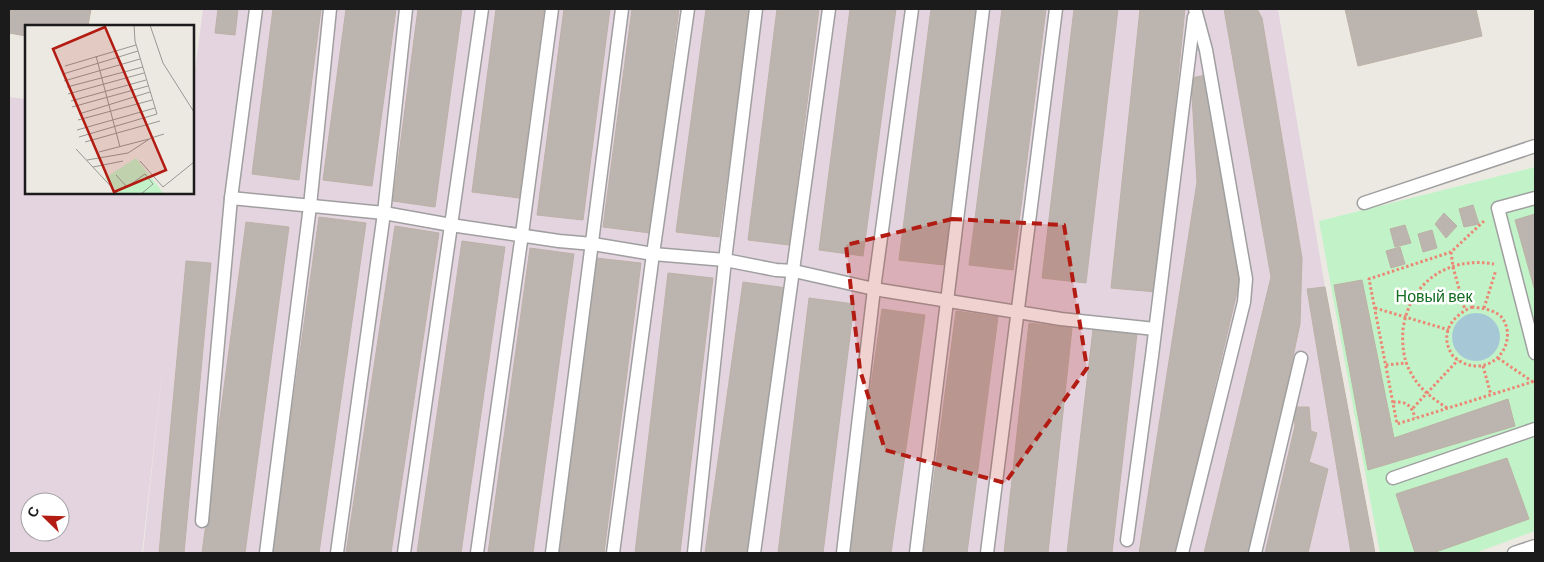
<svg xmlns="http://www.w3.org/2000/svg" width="1544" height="562" viewBox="0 0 1544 562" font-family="Barlow,sans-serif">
	<rect width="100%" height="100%" fill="#ece9e2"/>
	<path fill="#e4d4e0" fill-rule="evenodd" d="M203,9H1278L1325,287L1375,553H143L164,356L142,553H9V97L26,99V192H192V93ZM30,502H60V532H30Z"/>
	<polygon fill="#c2f3c8" points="1535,167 1535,531 1475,553 1380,553 1319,221"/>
	<circle fill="#a6c8d6" cx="1476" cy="337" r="24"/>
	<g fill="#bcb5af" stroke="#bcb1a6">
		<polygon points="9,9 91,9 88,26 26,26 26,36 9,33"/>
		<polygon points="218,9 238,9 235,35 215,33"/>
		<polygon points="273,9 321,9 299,180 252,174"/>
		<polygon points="346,9 396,9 372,186 323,180"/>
		<polygon points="418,9 462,9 435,207 393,201"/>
		<polygon points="496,9 544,9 519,198 472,192"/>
		<polygon points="564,9 610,9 583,220 537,215"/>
		<polygon points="632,9 679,9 650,233 603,227"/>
		<polygon points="706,9 750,9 719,237 676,232"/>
		<polygon points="777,9 819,9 789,245 748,240"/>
		<polygon points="850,9 896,9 863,256 819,250"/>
		<polygon points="931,9 977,9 944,265 899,260"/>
		<polygon points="1002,9 1046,9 1013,270 969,265"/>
		<polygon points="1074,9 1118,9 1086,283 1042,278"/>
		<polygon points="1140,9 1185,9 1156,292 1111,288"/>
		<polygon points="1224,9 1257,9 1262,18 1302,258 1300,324 1251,553 1204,553 1271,277"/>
		<polygon points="1345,9 1476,9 1482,36 1358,66"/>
		<polygon points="1206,75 1239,284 1175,553 1139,553 1197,182 1191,78"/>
		<polygon points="1473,205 1479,224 1464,227 1459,209"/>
		<polygon points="1444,213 1457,226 1446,238 1435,224"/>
		<polygon points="1535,214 1535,291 1515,220"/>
		<polygon points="319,217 366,223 319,553 272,553"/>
		<polygon points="246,222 289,227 245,553 202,553"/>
		<polygon points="1405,225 1411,243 1395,247 1390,229"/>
		<polygon points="395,226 439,233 391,553 346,553"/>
		<polygon points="1432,230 1437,248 1423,252 1418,234"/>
		<polygon points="462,241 505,247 461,553 417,553"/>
		<polygon points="1400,247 1405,264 1391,268 1386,251"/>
		<polygon points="530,248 574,254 533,553 488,553"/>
		<polygon points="596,258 641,263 604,553 557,553"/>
		<polygon points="186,261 211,263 184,553 159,553"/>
		<polygon points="668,273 713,278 680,553 635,553"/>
		<polygon points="1362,280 1394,438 1508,399 1515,426 1368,470 1334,285"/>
		<polygon points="743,282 787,288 750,553 705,553"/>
		<polygon points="1325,287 1375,553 1351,553 1307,289"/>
		<polygon points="809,298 854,304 823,553 778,553"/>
		<polygon points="882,309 925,315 891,553 847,553"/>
		<polygon points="956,311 998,317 967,553 924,553"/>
		<polygon points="1029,323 1072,328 1048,553 1004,553"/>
		<polygon points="1093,329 1137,334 1112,553 1067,553"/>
		<polygon points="1293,407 1309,407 1311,431 1317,433 1309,462 1328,469 1308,553 1265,553 1295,426"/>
		<polygon points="1507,458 1529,519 1433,553 1415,553 1396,494"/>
	</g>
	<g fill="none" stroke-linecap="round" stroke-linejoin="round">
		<defs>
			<g id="lane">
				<polyline points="231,198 384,213 451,225 559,241 593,244 653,254 725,260 776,270 794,271 874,289 1061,319 1155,329"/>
				<polyline points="1535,198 1498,208 1535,353"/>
				<polyline points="1364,203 1535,146"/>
				<polyline points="1393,478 1535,429"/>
				<polyline points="202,521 231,198 256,9"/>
				<polyline points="1127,540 1152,356 1194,17"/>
				<polyline points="266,553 310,206 330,9"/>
				<polyline points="337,553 384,213 406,9"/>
				<polyline points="404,553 482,9"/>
				<polyline points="477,553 522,234 552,9"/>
				<polyline points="552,553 622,9"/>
				<polyline points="613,553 653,254 688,9"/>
				<polyline points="694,553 725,260 756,9"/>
				<polyline points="754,553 829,9"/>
				<polyline points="843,553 874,289 912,9"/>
				<polyline points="916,553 983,9"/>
				<polyline points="987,553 1056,9"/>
				<polyline points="1182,553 1244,302 1246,279 1206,50 1195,9"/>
				<polyline points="1255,553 1301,358"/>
				<polyline points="1514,553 1535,546"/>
			</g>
		</defs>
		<use href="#lane" stroke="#9f9f9f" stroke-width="15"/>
		<g stroke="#eb8774" stroke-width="3" stroke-dasharray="2.5 2.5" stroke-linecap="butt">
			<polyline points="1484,221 1451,252 1369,279 1397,424 1535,381"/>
			<polyline points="1451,252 1453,267 1465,310"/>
			<path d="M1472,307C1482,308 1497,310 1503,319C1517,342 1496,372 1469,365C1464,364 1457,360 1453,356C1438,334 1452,316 1472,307Z"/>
			<polyline points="1375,308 1449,330"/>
			<polyline points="1484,308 1496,270"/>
			<polyline points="1498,358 1533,382"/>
			<polyline points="1386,365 1407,363"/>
			<polyline points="1483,366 1491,395"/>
			<path d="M1393,402C1407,401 1412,406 1415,418"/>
			<polyline points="1413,408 1458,360"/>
			<path d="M1447,408C1432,398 1418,388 1410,371C1403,359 1402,343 1403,329C1410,282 1448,256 1494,264"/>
		</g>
		<use href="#lane" stroke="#fff" stroke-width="12"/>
	</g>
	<path fill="#b31c13" fill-opacity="0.2" stroke="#b31c13" stroke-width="4" stroke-dasharray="10 6" stroke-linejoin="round" d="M952,219L1064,225L1087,368L1005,483L885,450L860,370L846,245Z"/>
	<g text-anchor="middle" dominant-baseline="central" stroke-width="5" stroke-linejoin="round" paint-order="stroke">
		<g font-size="16" fill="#156d22" stroke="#fff">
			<text x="1434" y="295">Новый век</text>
		</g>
	</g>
	<g transform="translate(25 25)">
		<rect width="169" height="169" fill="#ece9e2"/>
		<path d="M111,133L139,169H95L80,153Z" fill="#c2f3c8"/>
		<path fill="none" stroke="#989792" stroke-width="1" d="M125,0L138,38L169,87M71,31L95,122M40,41L111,20M38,49L113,26M39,56L115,34M42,62L118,42M43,69L119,48M46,76L121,55M47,82L123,61M54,89L125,67M53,95L127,75M52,105L130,83M54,112L132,89L110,16L109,0M60,117L135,96M51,124L93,169M74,127L124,114M62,135L103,128L126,113L139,109M115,136L138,162L169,137M68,142L98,136M91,150L102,162L120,149L128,159L116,169"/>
		<path fill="#b31c13" fill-opacity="0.15" stroke="#b31c13" stroke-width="2.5" d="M80,2L141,145L89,167L28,24Z"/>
		<rect width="169" height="169" fill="none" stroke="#1b1b1b" stroke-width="2.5"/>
	</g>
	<rect width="1544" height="562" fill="none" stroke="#1b1b1b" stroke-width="20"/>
	<g transform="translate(45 517) rotate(293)"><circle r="24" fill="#ffffff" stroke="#a4a4a4"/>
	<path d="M0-4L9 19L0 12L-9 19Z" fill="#b31c13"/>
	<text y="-8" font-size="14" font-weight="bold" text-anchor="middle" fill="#1b1b1b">С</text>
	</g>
</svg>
